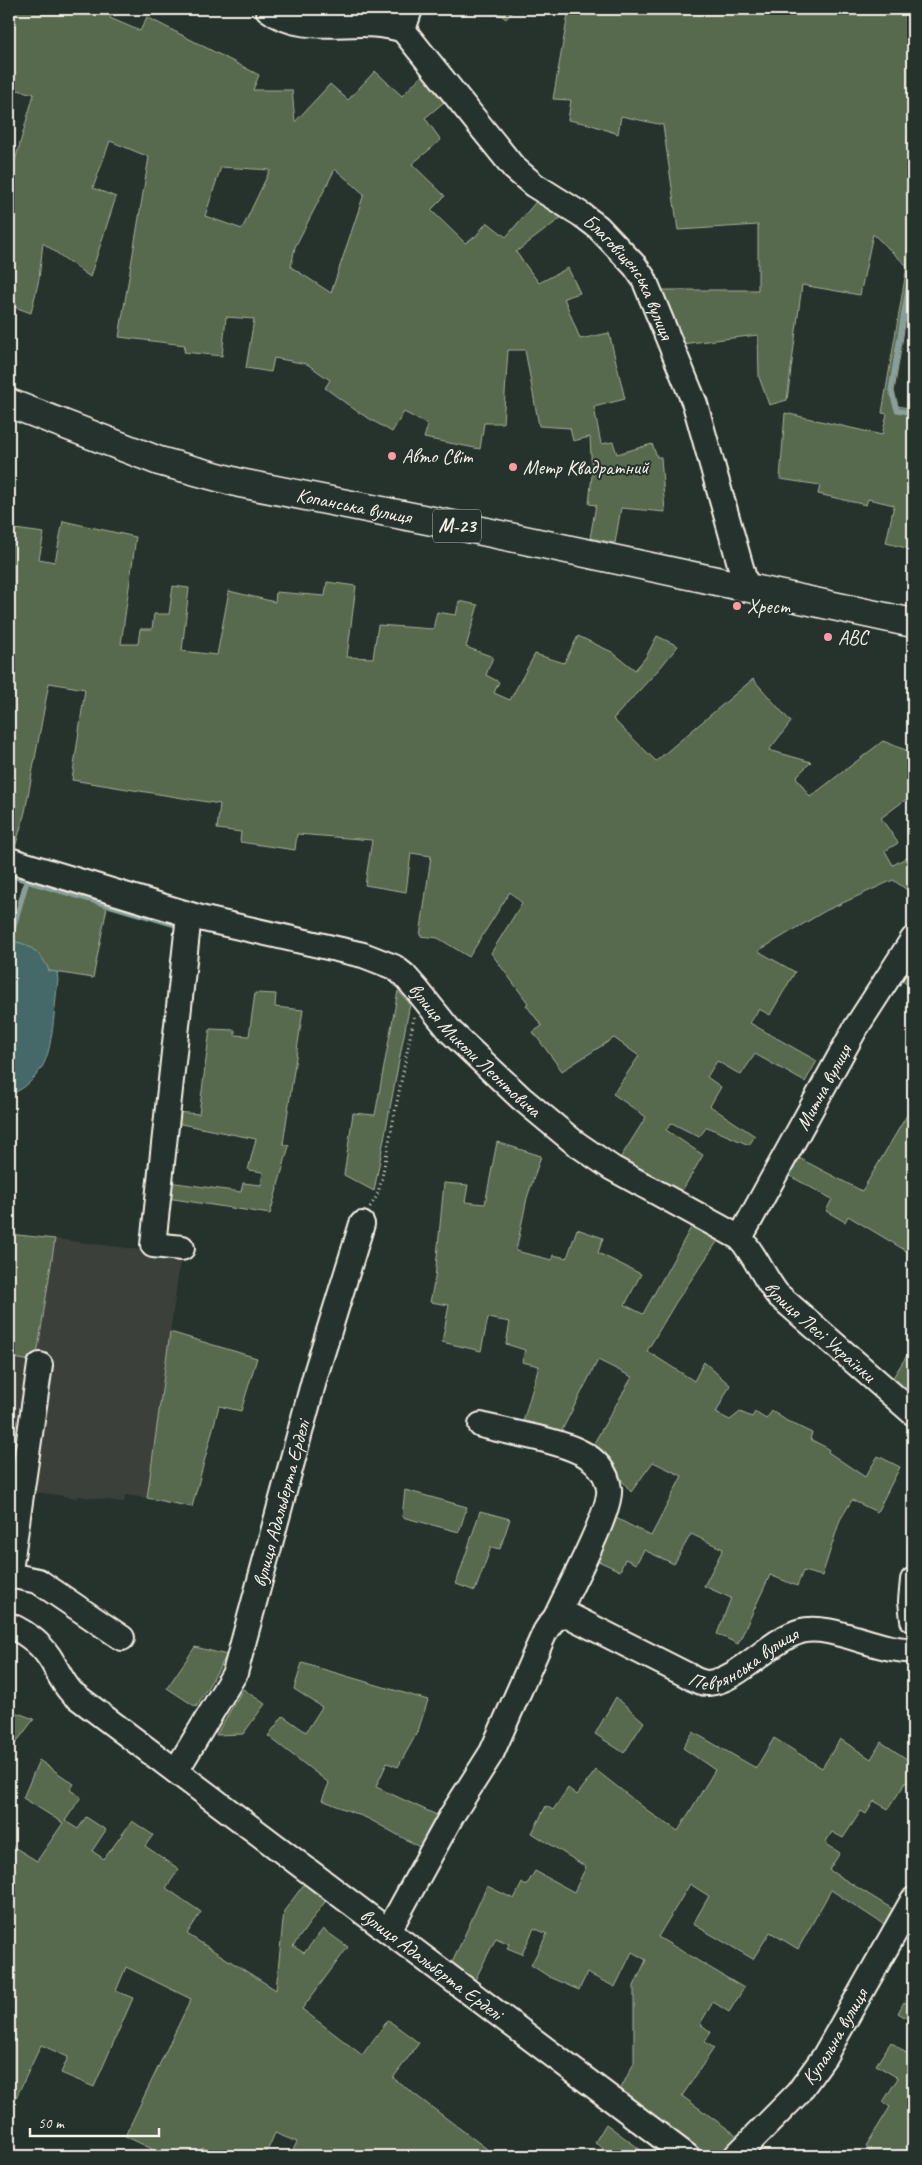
<svg xmlns="http://www.w3.org/2000/svg" width="922" height="2165" viewBox="0 0 922 2165" font-family="Caveat,sans-serif">
	<rect width="100%" height="100%" fill="#26332d"/>
	<filter id="ink" filterUnits="userSpaceOnUse"><feTurbulence type="fractalNoise" baseFrequency=".02" numOctaves="2"/><feDisplacementMap in="SourceGraphic" scale="10" xChannelSelector="R" yChannelSelector="G"/><feConvolveMatrix kernelMatrix="1 2 1 2 8 2 1 2 1" color-interpolation-filters="sRGB"/></filter>
	<g filter="url(#ink)">
		<polygon fill="#3b403a" points="55,1239 181,1255 147,1498 125,1495 124,1502 78,1496 77,1498 35,1492 38,1468 16,1465 9,1511 9,1357 36,1361"/>
		<g fill="#596b4e" stroke="#a6ae9b" fill-rule="evenodd">
			<path d="M9,9H115L110,18L140,31L147,17L259,75L253,90H292L295,122L330,84L348,100L375,71L402,96L427,70L449,98L425,118L441,140L412,164L445,196L431,210L465,243L476,236L487,222L506,237L540,197L566,214L516,252L539,283L568,268L580,293L564,298L580,339L609,333L625,399L594,407L601,444L613,442L617,454L652,444L657,457H661L665,512L621,508L615,543L590,538L596,505L589,504L592,475L590,437L573,441L570,428L539,426L525,350H508L503,423H484L480,449L424,438L428,425L404,412L392,432L358,412L325,388L330,380L307,364L274,358L271,372L246,368L254,319L226,317L222,356L184,352L185,345L119,337L149,157L110,141L93,188L116,197L90,277L43,243L39,279L31,313L9,305V182L34,94L9,88ZM221,167L270,170L242,229L205,216ZM335,169L364,194L331,293L291,267L295,247Z"/>
			<polygon points="279,9 401,9 392,17 306,17"/>
			<polygon points="493,9 515,9 506,19"/>
			<polygon points="569,9 913,9 913,275 894,391 898,406 913,409 913,535 910,549 886,543 894,505 868,499 866,505 818,494 820,485 780,479 785,413 882,435 887,414 882,413 907,266 873,234 860,295 802,285 787,400 769,405 759,377 758,335 681,344 660,290 758,290 758,225 678,230 663,125 621,116 618,134 589,124 568,120 571,100 553,99"/>
			<polygon points="63,521 136,537 121,644 138,644 140,629 152,629 154,614 169,614 173,586 189,588 182,651 217,655 229,591 275,602 276,592 325,596 327,582 356,586 347,657 373,658 378,625 433,629 437,612 456,615 459,601 478,605 466,647 493,657 486,675 499,682 494,693 510,700 535,654 564,663 578,636 612,652 635,670 646,657 657,636 678,646 660,668 613,719 656,761 753,679 791,722 769,750 811,762 796,777 810,797 883,741 908,751 913,749 913,794 881,818 898,843 885,851 893,865 913,854 913,894 893,880 825,911 758,951 795,972 770,1015 759,1009 750,1023 817,1061 805,1082 755,1054 741,1075 717,1061 707,1077 721,1087 710,1106 755,1136 749,1145 707,1127 699,1137 672,1123 666,1130 703,1155 679,1196 619,1160 646,1117 613,1094 639,1056 614,1038 562,1071 533,1032 542,1026 526,1005 528,1003 491,953 522,903 510,892 469,957 438,938 420,936 431,856 411,853 406,892 365,885 372,840 297,834 295,850 240,842 241,832 217,829 220,804 72,780 85,689 49,683 25,812 14,851 9,849 9,556 15,529 44,533 39,559 55,562"/>
			<polygon points="24,882 107,907 93,978 49,971 9,943 9,935"/>
			<polygon points="913,960 913,989 900,979"/>
			<polygon points="398,991 410,1004 374,1191 344,1175 353,1113 375,1115"/>
			<polygon points="255,993 276,994 275,1007 303,1010 283,1144 289,1146 270,1214 167,1198 169,1182 241,1192 243,1183 261,1185 263,1172 248,1170 256,1139 176,1123 177,1112 199,1114 210,1029 235,1030 235,1035 249,1036"/>
			<polygon points="913,1105 913,1255 848,1216 845,1222 826,1211 832,1199 788,1175 797,1157 862,1191"/>
			<polygon points="497,1142 541,1156 527,1198 516,1251 552,1260 553,1255 567,1258 577,1229 603,1238 598,1253 641,1274 625,1305 643,1314 693,1224 719,1239 676,1302 647,1351 694,1381 704,1362 730,1385 716,1413 730,1420 740,1412 752,1417 755,1412 766,1419 772,1411 787,1421 812,1433 810,1439 829,1449 828,1452 865,1477 878,1456 900,1467 877,1512 852,1500 840,1520 822,1576 803,1571 797,1586 770,1575 738,1644 717,1634 731,1598 704,1586 723,1549 691,1534 674,1564 644,1550 636,1564 625,1559 620,1571 594,1559 614,1517 651,1536 682,1476 653,1462 631,1492 610,1465 590,1450 632,1377 598,1360 559,1436 521,1429 539,1366 522,1362 525,1350 506,1344 510,1322 488,1318 481,1351 442,1342 449,1305 430,1302 435,1278 444,1183 468,1185 465,1202 485,1204"/>
			<polygon points="9,1234 55,1239 36,1362 9,1357"/>
			<polygon points="170,1332 257,1358 241,1411 219,1406 192,1507 147,1498"/>
			<polygon points="913,1346 913,1398 892,1379"/>
			<polygon points="405,1490 467,1507 459,1532 402,1517"/>
			<polygon points="480,1511 510,1519 500,1549 491,1547 475,1591 456,1584"/>
			<polygon points="195,1647 227,1655 196,1707 167,1688"/>
			<polygon points="302,1663 428,1700 418,1731 398,1767 387,1763 376,1787 441,1817 423,1849 369,1819 322,1800 329,1783 268,1736 283,1716 306,1732 322,1707 294,1689"/>
			<polygon points="243,1689 265,1704 243,1734 216,1735"/>
			<polygon points="616,1697 644,1722 624,1753 595,1734"/>
			<polygon points="9,1710 34,1719 12,1748 9,1747"/>
			<polygon points="693,1732 756,1768 774,1738 822,1768 840,1739 871,1759 881,1742 913,1763 913,1786 906,1782 888,1809 874,1801 866,1814 861,1811 843,1838 832,1832 825,1843 840,1853 829,1870 894,1910 886,1926 831,1890 798,1949 770,1932 753,1959 693,1924 709,1896 690,1884 658,1937 744,1988 729,2012 713,2002 700,2024 711,2032 705,2042 714,2048 682,2096 739,2137 720,2156 709,2156 620,2090 634,2063 634,1986 646,1960 632,1952 615,1987 587,1973 579,1990 551,1978 531,1965 547,1934 534,1928 522,1954 507,1948 509,1944 496,1938 474,1982 451,1965 487,1886 514,1899 522,1883 526,1886 535,1871 574,1892 586,1867 532,1833 546,1806 553,1810 568,1788 577,1795 596,1770 652,1814 678,1831 715,1770 683,1748"/>
			<polygon points="39,1760 74,1784 70,1790 81,1797 65,1821 78,1829 86,1817 106,1830 92,1851 104,1859 132,1821 153,1835 145,1846 179,1869 166,1888 201,1912 187,1934 276,1990 284,1911 305,1883 327,1899 293,1946 304,1953 323,1929 348,1947 302,2009 362,2055 388,2020 419,2043 393,2078 487,2149 483,2156 333,2156 325,2152 323,2156 290,2156 297,2142 275,2133 265,2156 222,2156 203,2148 199,2156 155,2156 150,2154 152,2149 125,2136 191,1999 126,1967 116,1991 133,1998 94,2087 61,2073 68,2057 41,2045 13,2104 9,2102 9,2052 16,2035 9,2031 9,1844 37,1861 63,1823 23,1798"/>
			<polygon points="904,2002 913,2007 913,2022 898,2013"/>
			<polygon points="891,2042 913,2058 913,2156 866,2156 871,2149 866,2146 890,2107 883,2102 898,2078 876,2065"/>
			<polygon points="606,2124 649,2156 614,2156 595,2142"/>
		</g>
		<path fill="#446968" stroke="#8a9f9b" d="M16,942C31,944 45,958 49,971L57,972L58,980C55,1001 53,1043 45,1061C40,1074 23,1092 9,1094V943Z"/>
		<g fill="none" stroke-linecap="round" stroke-linejoin="round">
			<g stroke="#8a9f9b" stroke-width="5">
				<polyline points="910,276 891,390 897,410 913,413"/>
				<polyline points="9,875 27,881 9,943"/>
				<polyline points="27,881 179,926"/>
			</g>
			<defs>
				<g id="minor">
					<path id="s1" d="M268,9C306,39 360,14 403,30L514,168L534,185L582,215L598,227L635,266L644,279L695,404L747,589"/>
					<polyline points="403,30 410,9"/>
					<path id="s2" d="M9,860L204,919L363,955L394,967L404,975L418,991L451,1032L521,1098L574,1142L612,1168L740,1238C755,1255 763,1276 777,1294L913,1413"/>
					<path id="s3" d="M740,1238L855,1029L913,939"/>
					<polyline points="182,1248 153,1245 189,915"/>
					<path d="M481,1425C510,1433 554,1439 580,1452C595,1459 607,1472 609,1489C612,1511 566,1594 555,1619"/>
					<polyline points="9,1575 38,1581 122,1638"/>
					<polyline points="9,1577 40,1365"/>
					<polyline points="913,1580 911,1601 913,1620"/>
					<path id="s4" d="M9,1625C27,1633 43,1645 53,1663C59,1674 63,1683 72,1693L687,2156"/>
					<path id="s5" d="M176,1771L235,1673L316,1373L362,1224"/>
					<path id="s6" d="M389,1930L452,1815L492,1752L545,1632C551,1622 556,1615 568,1615L687,1675C693,1679 701,1683 708,1683C739,1681 769,1640 801,1631C831,1623 879,1652 913,1650"/>
					<path id="s7" d="M736,2156L798,2093L824,2057L913,1900"/>
				</g>
				<g id="highway">
					<path id="s8" d="M9,403L159,461L240,483L468,528L913,623"/>
				</g>
			</defs>
			<use href="#minor" stroke="#f4f1e8" stroke-width="28"/>
			<use href="#highway" stroke="#f4f1e8" stroke-width="31"/>
			<polyline stroke="#f4f1e8" stroke-width="3" stroke-dasharray="1 4" stroke-linecap="butt" points="370,1207 377,1196 381,1182 414,1017"/>
			<use href="#minor" stroke="#26332d" stroke-width="24"/>
			<use href="#highway" stroke="#26332d" stroke-width="28"/>
		</g>
	</g>
	<g fill="#ff9aa2" stroke="#26332d" stroke-width="2">
		<circle cx="392" cy="456" r="5"/>
		<circle cx="513" cy="467" r="5"/>
		<circle cx="737" cy="606" r="5"/>
		<circle cx="828" cy="637" r="5"/>
	</g>
	<g text-anchor="middle" dominant-baseline="central" stroke-width="4" stroke-linejoin="round" paint-order="stroke">
		<rect fill="#26332d" stroke="#b6b8b0" stroke-width="1" x="433" y="509.5" width="48" height="33" rx="4"/>
		<g font-size="19" font-weight="bold" fill="#f4f1e8">
			<text x="457" y="526">М-23</text>
		</g>
		<g font-size="20" fill="#f4f1e8" stroke="#26332d">
			<text stroke="none"><textPath href="#s1" startOffset="478">Благовіщенська вулиця</textPath></text>
			<text stroke="none"><textPath href="#s8" startOffset="361">Копанська вулиця</textPath></text>
			<text stroke="none"><textPath href="#s2" startOffset="516">вулиця Миколи Леонтовича</textPath></text>
			<text stroke="none"><textPath href="#s3" startOffset="172">Митна вулиця</textPath></text>
			<text stroke="none"><textPath href="#s2" startOffset="968">вулиця Лесі Українки</textPath></text>
			<text stroke="none"><textPath href="#s5" startOffset="290">вулиця Адальберта Ерделі</textPath></text>
			<text stroke="none"><textPath href="#s6" startOffset="565">Певрянська вулиця</textPath></text>
			<text stroke="none"><textPath href="#s4" startOffset="545">вулиця Адальберта Ерделі</textPath></text>
			<text stroke="none"><textPath href="#s7" startOffset="156">Купальна вулиця</textPath></text>
		</g>
		<g font-size="20" fill="#f4f1e8" stroke="#26332d" text-anchor="start">
			<text x="402" y="456">Авто Світ</text>
			<text x="523" y="467">Метр Квадратний</text>
			<text x="747" y="606">Хрест</text>
			<text x="838" y="637">ABC</text>
		</g>
	</g>
	<rect width="922" height="2165" fill="none" stroke="#26332d" stroke-width="30"/>
	<rect x="15" y="15" width="892" height="2135" fill="none" stroke="#f4f1e8" stroke-width="2" filter="url(#ink)"/>
	<path d="M30 2128v8h129v-8" fill="none" stroke="#f4f1e8" stroke-width="2.5"/>
	<text x="38" y="2128" font-size="15" fill="#f4f1e8" stroke="#26332d" stroke-width="4" paint-order="stroke">50 m</text>
</svg>
